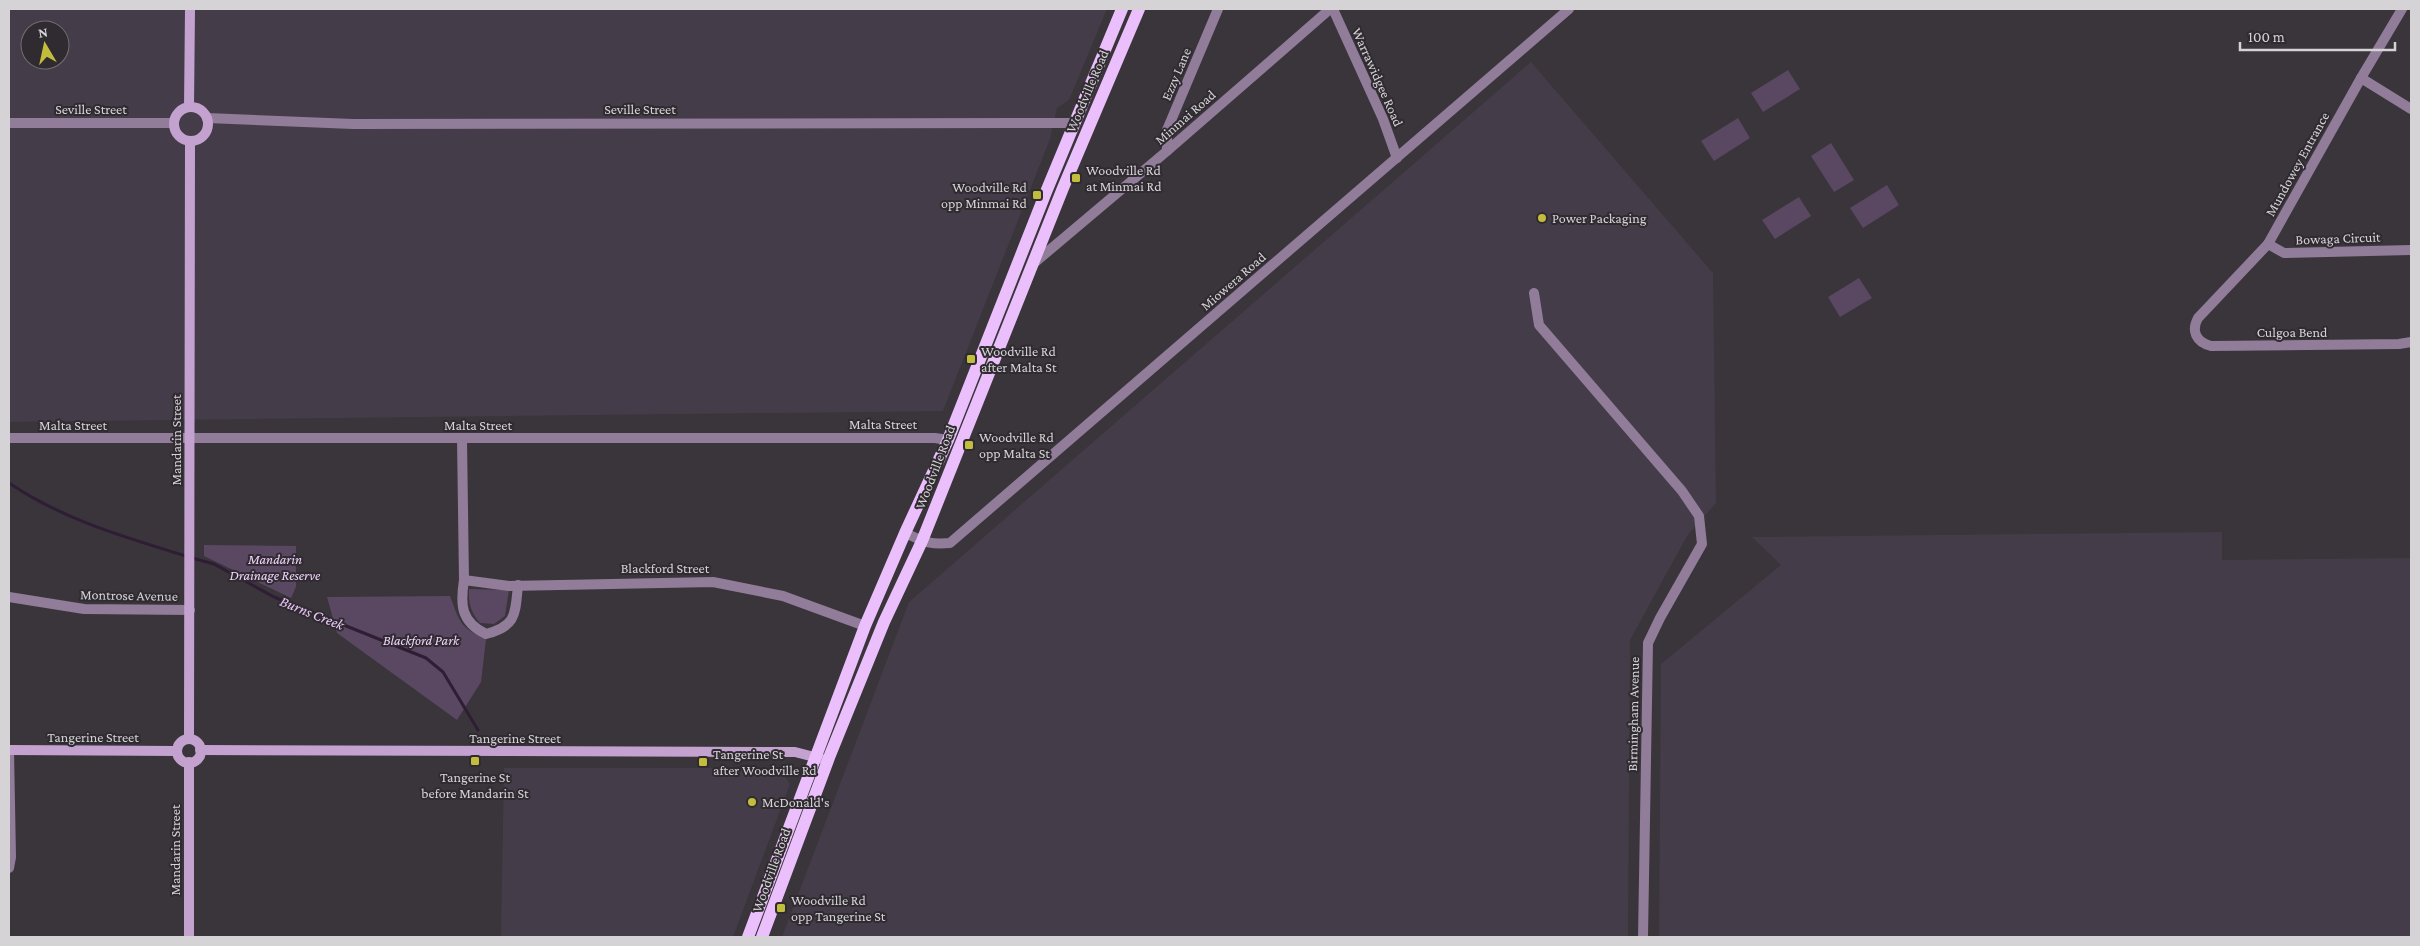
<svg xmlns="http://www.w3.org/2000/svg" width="2420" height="946" viewBox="0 0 2420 946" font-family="'Crimson Pro',serif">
	<rect width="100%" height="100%" fill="#39353b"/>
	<g fill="#443c48" fill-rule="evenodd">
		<path d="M9,9H1107L1069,100L1057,108L1050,139L943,411L9,422ZM30,30H60V60H30Z"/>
		<polygon points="1531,62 1713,273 1716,503 1687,536 1630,640 1628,937 782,937 909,602"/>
		<polygon points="2222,532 2222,560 2411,558 2411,937 1659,937 1661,664 1781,565 1752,537"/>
		<polygon points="504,768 779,768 790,784 733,937 501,937"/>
	</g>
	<g fill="#5a4761">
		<polygon points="1788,70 1800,89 1763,112 1751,93"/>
		<polygon points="1738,118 1750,138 1714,161 1701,141"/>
		<polygon points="1831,143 1854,180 1834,192 1811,156"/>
		<polygon points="1887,185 1899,205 1863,228 1850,208"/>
		<polygon points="1799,197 1811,216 1775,239 1762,220"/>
		<polygon points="1859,278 1872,298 1840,317 1828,297"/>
		<polygon points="204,545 296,546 296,587 291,598 204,556"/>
		<path d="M469,589L509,590L505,616L494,624L480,623C471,613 468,603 469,589Z"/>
		<path d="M450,596C460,623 460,627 486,639L481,682L457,720L337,633L327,597Z"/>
	</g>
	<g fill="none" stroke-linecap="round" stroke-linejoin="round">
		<g stroke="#2f1d35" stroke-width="3">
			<path d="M9,483C64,520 124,537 186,556"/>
			<polyline points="192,558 214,564 274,597 426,658 443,672 478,730"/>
		</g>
		<g stroke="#917c99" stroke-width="10">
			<polyline points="1333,9 1383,119 1397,158"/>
			<path d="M2402,9L2361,78L2268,244L2198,318C2191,331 2196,342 2211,346L2399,344L2411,342"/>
			<polyline points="2361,78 2411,109"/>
			<polyline points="207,118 353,124 1073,123"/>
			<polyline points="9,123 174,123"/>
			<polyline points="1167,151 1167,130 1218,9"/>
			<polyline points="2268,244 2284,253 2411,250"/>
			<polyline points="1033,264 1167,151 1330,9"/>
			<polyline points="1534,293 1539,325 1682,491 1699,516 1702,544 1660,618 1648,643 1643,937"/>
			<polyline points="9,438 935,438 948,440"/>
			<polyline points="462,439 464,580 509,586 713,582 783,596 865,626"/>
			<path d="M905,533C923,541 928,545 950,543L1569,9"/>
			<path d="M464,580C460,605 461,622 486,634C517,626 515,614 518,585"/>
			<polyline points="9,597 84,609 190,610"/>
			<polyline points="9,868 11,857 9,750"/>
		</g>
		<g stroke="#c3a2d0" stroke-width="10">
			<polyline points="189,107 190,9"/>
			<circle cx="191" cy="124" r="17"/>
			<polyline points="189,739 190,141"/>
			<circle cx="189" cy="751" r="12"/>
			<polyline points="9,750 177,751"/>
			<polyline points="200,750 795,752 822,759"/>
			<polyline points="189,937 189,762"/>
		</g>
		<g stroke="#ebbffb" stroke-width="12">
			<polyline points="748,937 865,626 905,533 948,440 1046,192 1122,9"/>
			<polyline points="762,937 830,755 884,622 922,541 1063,188 1139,9"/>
		</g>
	</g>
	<g fill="#c3bd3e" stroke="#2f2b30" stroke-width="2">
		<rect x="1071" y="173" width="10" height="10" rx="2.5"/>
		<rect x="1032" y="190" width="10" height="10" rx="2.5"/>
		<circle cx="1542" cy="218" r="5"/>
		<rect x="966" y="354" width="10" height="10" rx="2.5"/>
		<rect x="964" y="440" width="10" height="10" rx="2.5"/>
		<rect x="470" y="756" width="10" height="10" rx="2.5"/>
		<rect x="698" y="757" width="10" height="10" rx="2.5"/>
		<circle cx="752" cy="802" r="5"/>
		<rect x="776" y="903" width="10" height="10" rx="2.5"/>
	</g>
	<g text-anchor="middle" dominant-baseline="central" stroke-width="4" stroke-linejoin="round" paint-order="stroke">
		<g font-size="14" fill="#d6d3d7" stroke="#2f2b30">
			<text transform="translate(1176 74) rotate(-67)">Ezzy Lane</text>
			<text transform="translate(1378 77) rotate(66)">Warrawidgee Road</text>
			<text transform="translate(1087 91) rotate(-67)">Woodville Road</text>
			<text x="91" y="109">Seville Street</text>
			<text x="640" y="109">Seville Street</text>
			<text transform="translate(1185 117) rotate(-41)">Minmai Road</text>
			<text transform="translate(2297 164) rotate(-61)">Mundowey Entrance</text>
			<text transform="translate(2338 238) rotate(-2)">Bowaga Circuit</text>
			<text transform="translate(1233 281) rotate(-41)">Miowera Road</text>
			<text x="2292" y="332">Culgoa Bend</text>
			<text x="883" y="424">Malta Street</text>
			<text x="73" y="425">Malta Street</text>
			<text x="478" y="425">Malta Street</text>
			<text transform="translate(176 440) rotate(-90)">Mandarin Street</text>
			<text transform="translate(935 467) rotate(-69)">Woodville Road</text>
			<text x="665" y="568">Blackford Street</text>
			<text transform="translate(129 595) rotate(1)">Montrose Avenue</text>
			<text transform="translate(1633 714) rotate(-89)">Birmingham Avenue</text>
			<text x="93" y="737">Tangerine Street</text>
			<text x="515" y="738">Tangerine Street</text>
			<text transform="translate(175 850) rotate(-90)">Mandarin Street</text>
			<text transform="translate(771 870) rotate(-70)">Woodville Road</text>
		</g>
		<g font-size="14" fill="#d6d3d7" stroke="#2f2b30" text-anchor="start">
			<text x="1086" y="170">Woodville Rd<tspan x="1086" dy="16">at Minmai Rd</tspan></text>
			<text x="1027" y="187" text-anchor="end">Woodville Rd<tspan x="1027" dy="16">opp Minmai Rd</tspan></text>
			<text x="1552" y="218">Power Packaging</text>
			<text x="981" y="351">Woodville Rd<tspan x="981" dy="16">after Malta St</tspan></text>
			<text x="979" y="437">Woodville Rd<tspan x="979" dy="16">opp Malta St</tspan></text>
			<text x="713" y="754">Tangerine St<tspan x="713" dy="16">after Woodville Rd</tspan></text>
			<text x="475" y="777" text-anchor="middle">Tangerine St<tspan x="475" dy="16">before Mandarin St</tspan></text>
			<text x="762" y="802">McDonald's</text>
			<text x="791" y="900">Woodville Rd<tspan x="791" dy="16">opp Tangerine St</tspan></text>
		</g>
		<g font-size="14" font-style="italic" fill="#f2d4fe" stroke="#2f2b30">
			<text x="275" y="559">Mandarin<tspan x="275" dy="16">Drainage Reserve</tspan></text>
			<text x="421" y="640">Blackford Park</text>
		</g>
		<g font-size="15" font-style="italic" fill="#eec8fc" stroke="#2f2b30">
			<text transform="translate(312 613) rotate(22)">Burns Creek</text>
		</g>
	</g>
	<rect width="2420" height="946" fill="none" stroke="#d6d3d7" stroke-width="20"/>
	<g transform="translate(45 45) rotate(351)"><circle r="24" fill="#2f2b30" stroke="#726e73"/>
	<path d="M0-4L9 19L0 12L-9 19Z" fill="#c3bd3e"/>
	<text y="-8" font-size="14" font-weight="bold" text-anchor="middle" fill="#d6d3d7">N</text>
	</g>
	<path d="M2240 42v8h155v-8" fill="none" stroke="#d6d3d7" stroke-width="2.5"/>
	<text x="2248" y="42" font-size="15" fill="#d6d3d7" stroke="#2f2b30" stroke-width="4" paint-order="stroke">100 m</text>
</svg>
